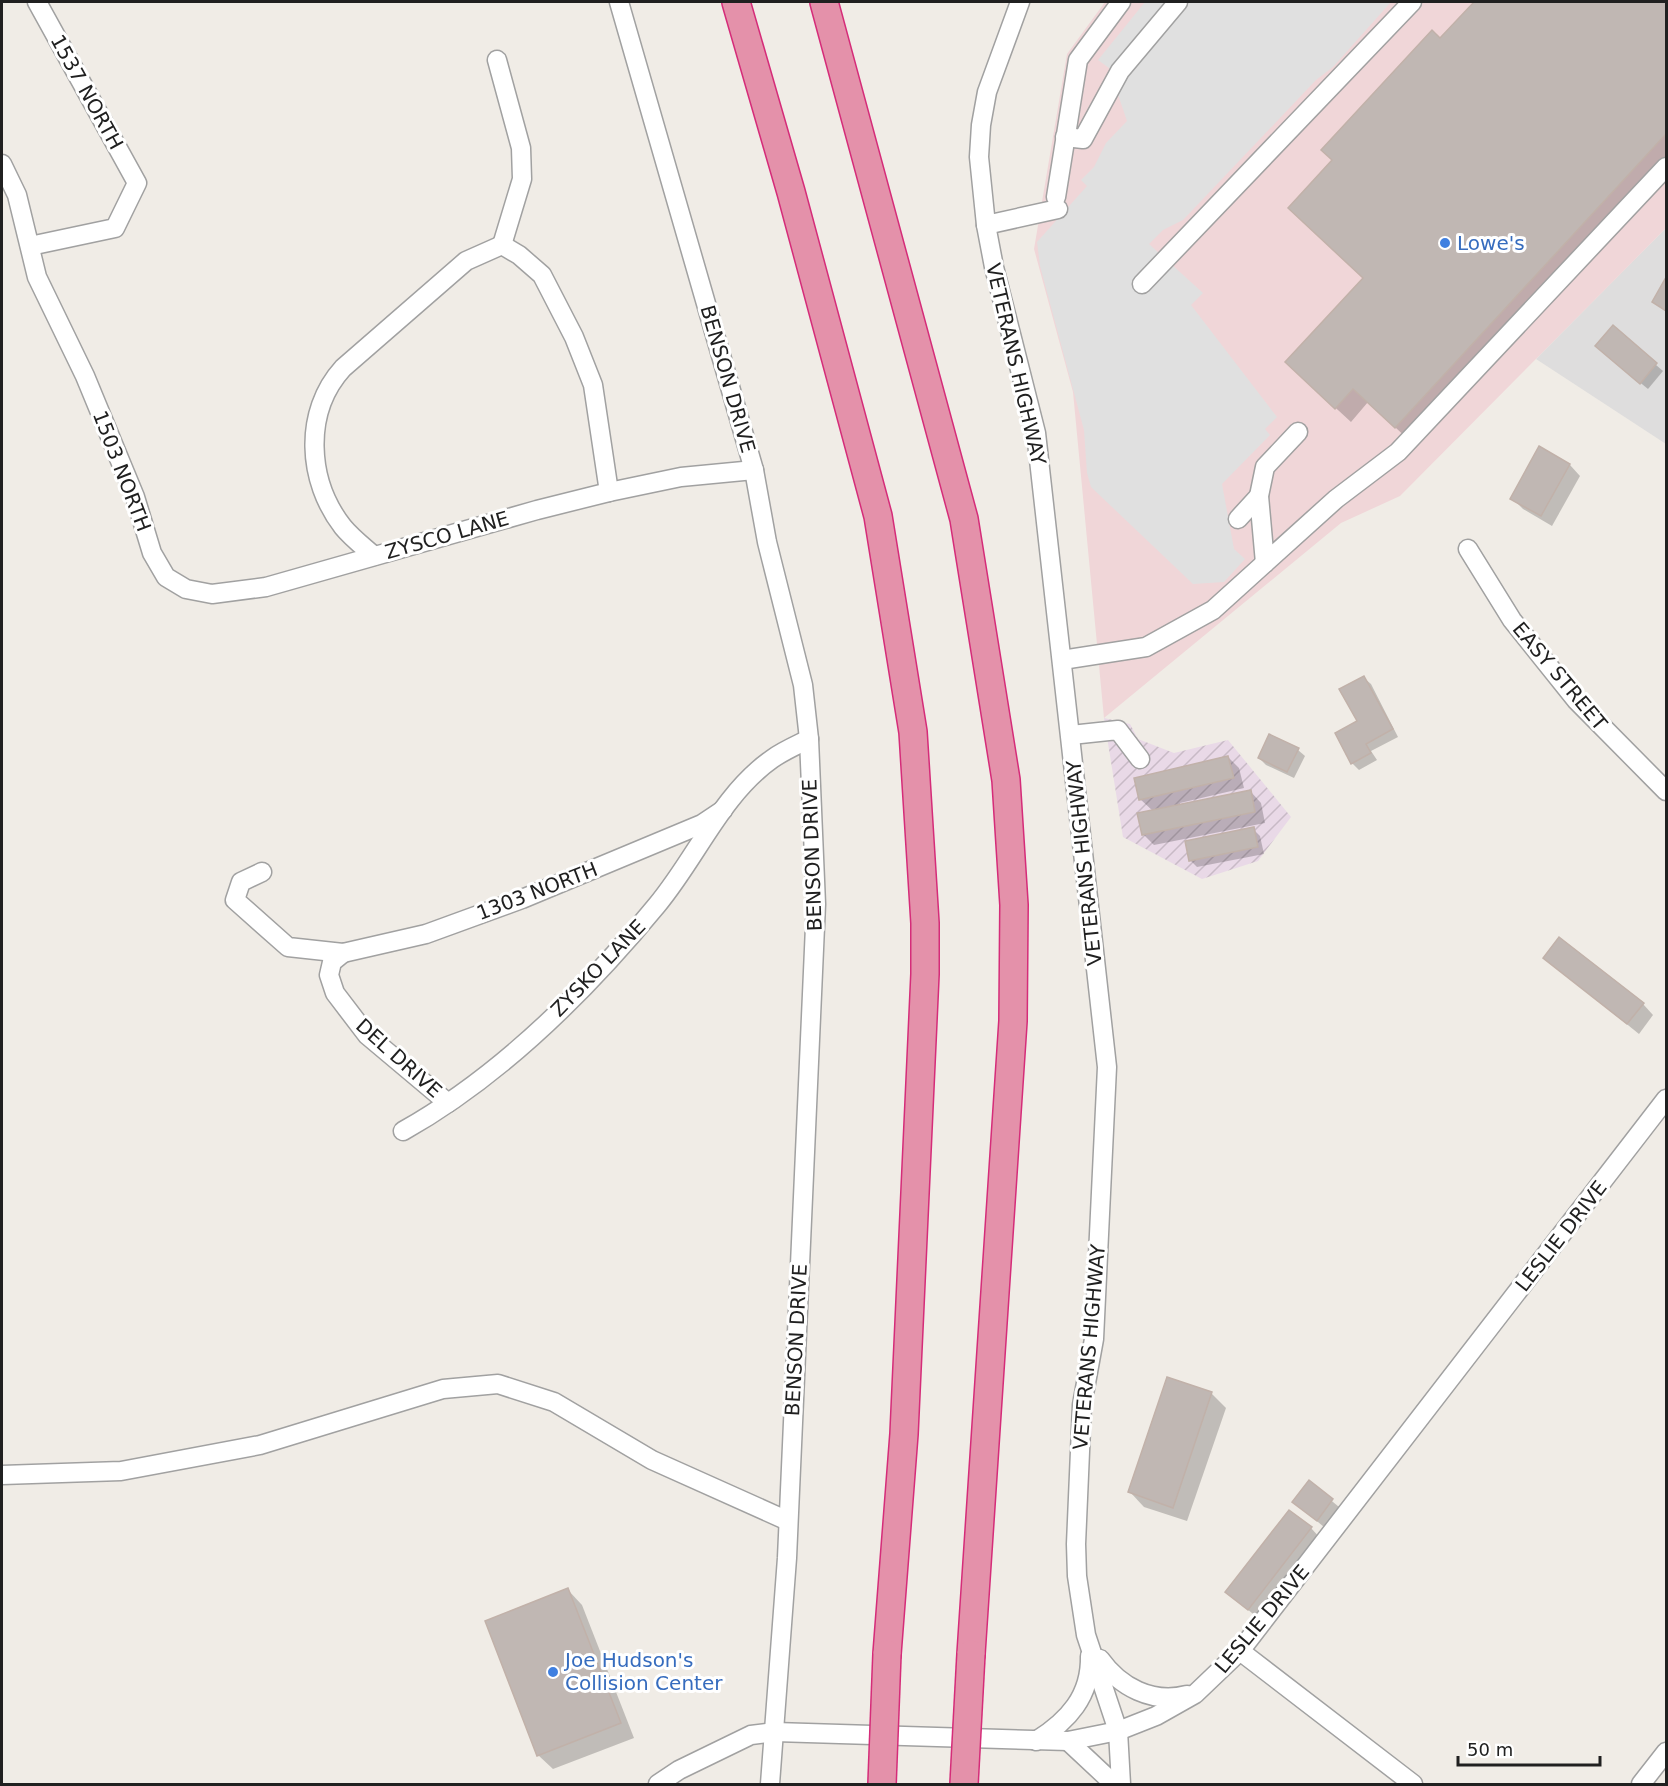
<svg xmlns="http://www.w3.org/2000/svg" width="1668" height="1786" viewBox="0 0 1668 1786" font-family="'DejaVu Sans',sans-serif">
	<defs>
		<pattern id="industrial-furrows" width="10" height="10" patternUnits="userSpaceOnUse" patternTransform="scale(1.5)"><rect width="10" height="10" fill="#e9d9e7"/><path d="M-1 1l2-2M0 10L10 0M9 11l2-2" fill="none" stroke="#c8bac6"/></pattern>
	</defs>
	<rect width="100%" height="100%" fill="#f0ece6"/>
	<polygon fill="#dedddd" points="1666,228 1666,444 1536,359"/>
	<polygon fill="#f0d6d8" points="1105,2 1666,2 1666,228 1400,496 1341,523 1104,718 1073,392 1034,249 1067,54"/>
	<polygon fill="url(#industrial-furrows)" points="1104,718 1130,724 1138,739 1174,753 1228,740 1291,817 1258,861 1202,879 1123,837"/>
	<polygon fill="#e0e0e0" points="1145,2 1391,2 1333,67 1316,80 1183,220 1163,230 1149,244 1203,293 1191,305 1277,417 1265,429 1270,435 1222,484 1234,549 1245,559 1224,582 1193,584 1091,487 1087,473 1084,430 1040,266 1037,242 1087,186 1081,180 1094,167 1106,143 1127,121 1109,68 1098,60"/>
	<g fill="#0003">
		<polygon points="1476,2 1666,2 1666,164 1410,441 1368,402 1351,422 1301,376 1364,279 1440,41"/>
		<polygon points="1665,281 1666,282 1666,312 1654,302"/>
		<polygon points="1613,328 1663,371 1648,389 1604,353"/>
		<polygon points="1540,448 1570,465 1580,476 1552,526 1523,509 1512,498"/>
		<polygon points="1364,678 1371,684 1398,737 1371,751 1377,760 1359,770 1352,763"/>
		<polygon points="1298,750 1305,756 1294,778 1266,765 1259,758"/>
		<polygon points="1228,757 1239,768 1244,788 1180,803 1180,806 1251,792 1261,803 1265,823 1154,845 1143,834 1153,811 1140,799"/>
		<polygon points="1253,829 1260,836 1264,854 1197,867 1190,860"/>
		<polygon points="1545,958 1643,1004 1653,1015 1639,1034"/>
		<polygon points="1211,1393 1226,1408 1187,1521 1144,1507 1130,1492"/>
		<polygon points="1309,1482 1339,1507 1324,1527 1294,1502"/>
		<polygon points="1311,1528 1321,1539 1259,1619 1227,1592"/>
		<polygon points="568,1590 582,1605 634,1738 553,1769 538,1755"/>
	</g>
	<g fill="#c0b7b3" stroke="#c1b1a9" stroke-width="1.5">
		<polygon points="1474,2 1666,2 1666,134 1395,428 1353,389 1335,409 1285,362 1363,278 1288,208 1332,160 1321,150 1432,30 1440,38"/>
		<polygon points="1665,279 1666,280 1666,311 1652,302"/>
		<polygon points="1613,325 1657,363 1640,384 1595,346"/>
		<polygon points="1539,446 1570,464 1541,516 1510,499"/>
		<polygon points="1364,676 1393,729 1366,744 1371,753 1351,764 1335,733 1357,721 1339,689"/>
		<polygon points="1269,734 1299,748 1287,772 1258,758"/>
		<polygon points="1228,756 1234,778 1139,800 1134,778"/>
		<polygon points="1251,790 1255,812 1142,835 1137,813"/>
		<polygon points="1254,827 1258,847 1189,861 1185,841"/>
		<polygon points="1559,937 1644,1003 1627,1024 1543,958"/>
		<polygon points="1167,1377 1212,1392 1173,1508 1128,1492"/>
		<polygon points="1309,1480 1333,1499 1317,1521 1292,1502"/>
		<polygon points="1289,1510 1312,1527 1248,1610 1225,1592"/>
		<polygon points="568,1588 621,1723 537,1756 485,1621"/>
	</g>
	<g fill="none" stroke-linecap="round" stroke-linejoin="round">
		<defs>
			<g id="minor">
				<polyline points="619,2 754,470 767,542 803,685 809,739 816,904 787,1558 770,1784"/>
				<polyline points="1020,2 987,92 981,125 979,157 986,225 994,267 1036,433 1107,1067 1094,1339 1082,1405 1076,1544 1077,1576 1086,1635 1118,1731 1121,1784"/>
				<polyline points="497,60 521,148 522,179 502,245"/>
				<polyline points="1065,137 1083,139 1120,71 1178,2"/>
				<polyline points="2,164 17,195 37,277 85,376 135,497 152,553 166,577 186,589 212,594 266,587 537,510 609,492 681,477 754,470"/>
				<polyline points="1056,197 1078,60 1121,2"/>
				<polyline points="986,225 1058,209"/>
				<polyline points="502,245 519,255 542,275 574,337 593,385 609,492"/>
				<polyline points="30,246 115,228 137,183 37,2"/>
				<polyline points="1142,284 1412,2"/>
				<polyline points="1298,432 1265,467 1259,496 1265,563 1336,499 1398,452 1666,167"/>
				<polyline points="1238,519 1259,496"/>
				<polyline points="1468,549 1512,620 1576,700 1666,791"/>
				<path d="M374,556C364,547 352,538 343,527C307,481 303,412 343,368L466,261L502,245"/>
				<polyline points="1062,660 1146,647 1213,610 1265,563"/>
				<polyline points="1071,735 1118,730 1140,759"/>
				<polyline points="262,872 241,882 235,900 288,947 343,953 426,934 522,899 702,824 723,810"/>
				<polyline points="343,953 332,962 329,975 335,993 367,1035 448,1103"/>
				<path d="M403,1131C501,1076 586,991 657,905C697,857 721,795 772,759C783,751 797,745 809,739"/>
				<polyline points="2,1475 121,1471 260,1445 443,1389 498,1384 554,1402 652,1460 788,1521"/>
				<polyline points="1240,1651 1413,1784"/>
				<path d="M1100,1659C1120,1687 1152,1704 1187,1695"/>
				<path d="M1036,1741C1068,1721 1091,1696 1090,1656"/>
				<polyline points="1068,1741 1114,1784"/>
				<polyline points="658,1784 679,1770 751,1735 775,1732 1068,1741 1118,1731 1156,1716 1195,1694 1240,1651 1666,1099"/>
				<polyline points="1641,1784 1666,1752"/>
			</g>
			<g id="highway">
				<polyline points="736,2 791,192 878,516 913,732 925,923 925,974 904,1434 887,1654"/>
				<polyline points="824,2 964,519 1006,780 1014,905 1013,1021 971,1654"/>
			</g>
		</defs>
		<use href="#minor" stroke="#a1a1a1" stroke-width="21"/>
		<use href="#highway" stroke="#d52c79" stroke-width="30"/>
		<use href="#minor" stroke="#fff" stroke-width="18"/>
		<use href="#highway" stroke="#e491aa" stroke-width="27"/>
		<defs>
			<g id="highway-bridge">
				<polyline points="882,1784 887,1654"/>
				<polyline points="964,1784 971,1654"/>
			</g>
		</defs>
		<use href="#highway-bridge" stroke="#d52c79" stroke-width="30" stroke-linecap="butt"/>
		<use href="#highway-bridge" stroke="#e491aa" stroke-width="27"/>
	</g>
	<g fill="#3f7fe0" stroke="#fff" stroke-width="2">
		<circle cx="1445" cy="243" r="6"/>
		<circle cx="553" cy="1672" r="6"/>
	</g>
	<g text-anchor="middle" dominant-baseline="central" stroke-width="6" stroke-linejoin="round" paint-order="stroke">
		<g font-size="20" fill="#202020" stroke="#fff">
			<text transform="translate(87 92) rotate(61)">1537 NORTH</text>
			<text transform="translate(1016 364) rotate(77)">VETERANS HIGHWAY</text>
			<text transform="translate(728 379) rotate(74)">BENSON DRIVE</text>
			<text transform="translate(122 471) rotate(69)">1503 NORTH</text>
			<text transform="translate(447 535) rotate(-16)">ZYSCO LANE</text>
			<text transform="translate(1560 676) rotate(50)">EASY STREET</text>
			<text transform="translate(812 855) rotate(-92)">BENSON DRIVE</text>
			<text transform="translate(1084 863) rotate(-96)">VETERANS HIGHWAY</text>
			<text transform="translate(537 891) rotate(-21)">1303 NORTH</text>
			<text transform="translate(598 968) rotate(-46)">ZYSKO LANE</text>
			<text transform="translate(399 1058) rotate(42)">DEL DRIVE</text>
			<text transform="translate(1561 1236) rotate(-52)">LESLIE DRIVE</text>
			<text transform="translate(796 1340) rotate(-87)">BENSON DRIVE</text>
			<text transform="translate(1089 1347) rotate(-85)">VETERANS HIGHWAY</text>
			<text transform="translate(1262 1619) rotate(-50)">LESLIE DRIVE</text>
		</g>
		<g font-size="20" fill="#366cbe" stroke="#fff" text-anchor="start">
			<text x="1457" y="243">Lowe's</text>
			<text x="565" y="1660">Joe Hudson's<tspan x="565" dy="23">Collision Center</tspan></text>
		</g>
	</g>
	<rect width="1668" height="1786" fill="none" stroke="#202020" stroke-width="6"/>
	<path d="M1458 1756v9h142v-9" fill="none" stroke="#202020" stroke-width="3"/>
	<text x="1467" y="1756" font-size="18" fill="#202020" stroke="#ffffff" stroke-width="4.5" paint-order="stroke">50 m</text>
</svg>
